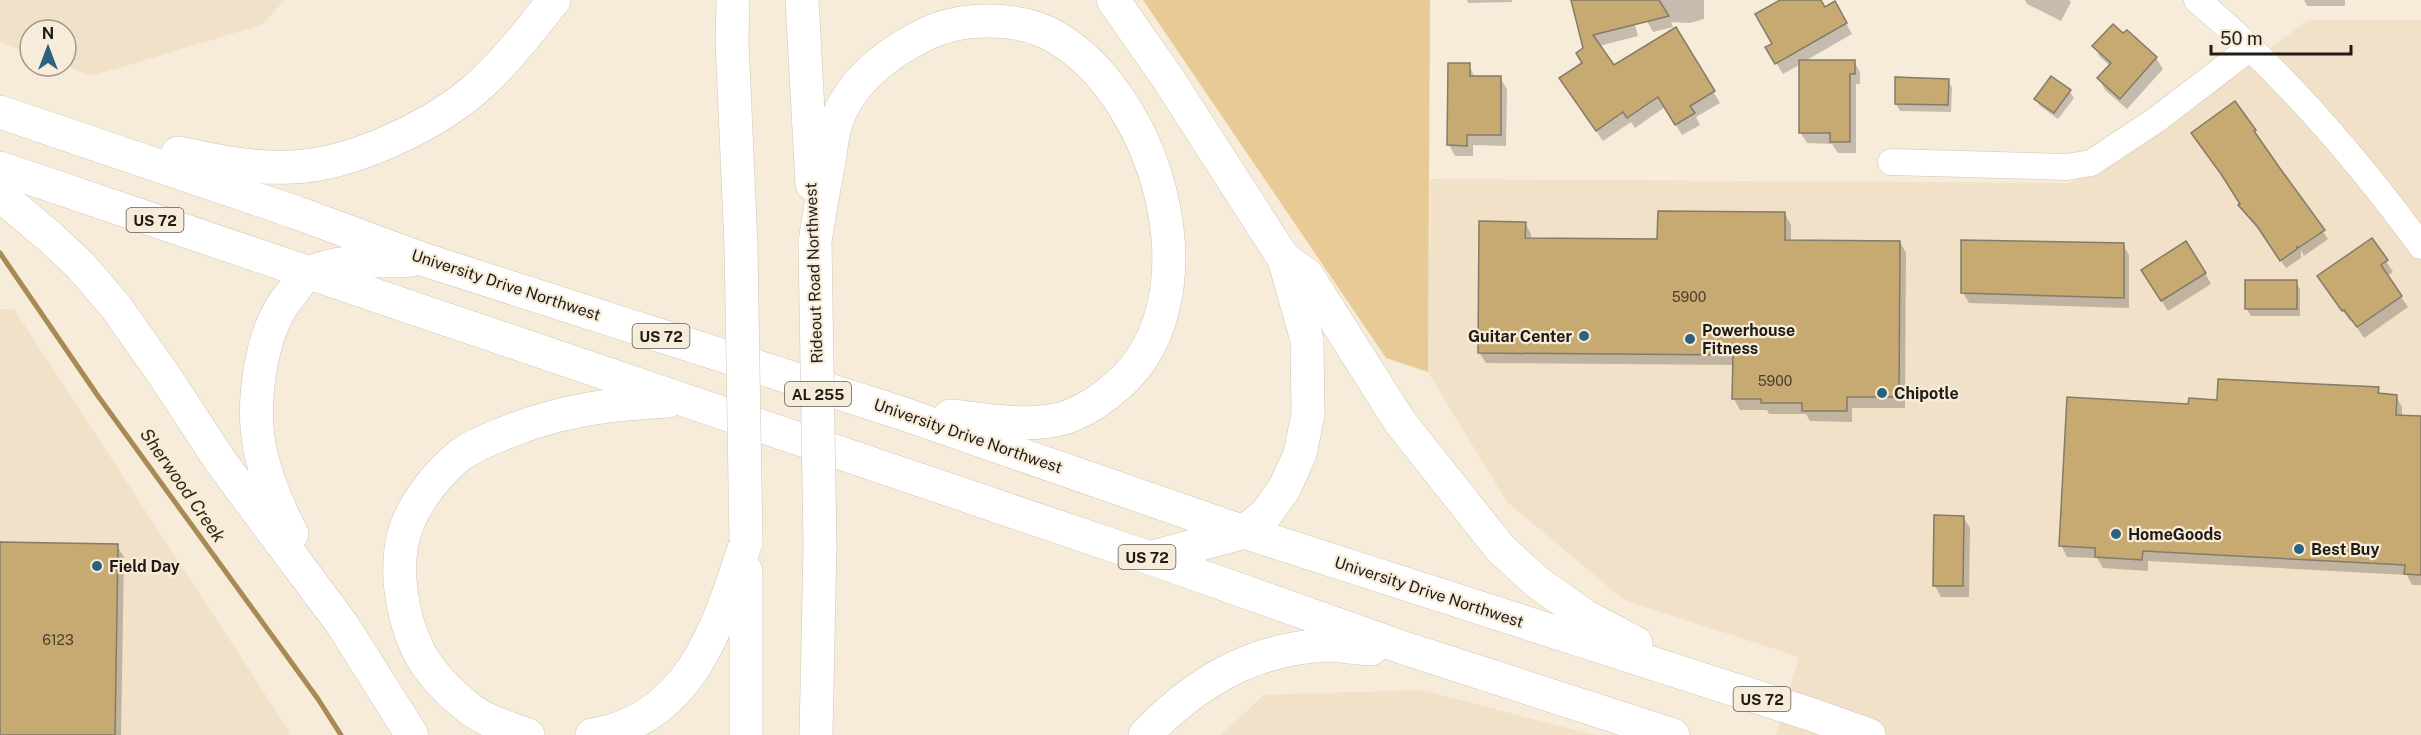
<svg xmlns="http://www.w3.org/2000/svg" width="2421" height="735" viewBox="0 0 2421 735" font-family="'Public Sans',sans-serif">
	<rect width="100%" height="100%" fill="#f7ecda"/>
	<g fill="#f0e1c8">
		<polygon points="0,0 285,0 261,25 92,76 66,66 66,30 30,30 30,53 0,42"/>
		<polygon points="2308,20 2421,20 2421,735 1776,735 1799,657 1624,600 1507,502 1428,372 1430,179 2069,183 2106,168 2177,119"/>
		<polygon points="0,309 14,309 289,731 289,735 0,735"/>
		<polygon points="1422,690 1594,735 1221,735 1264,695"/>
	</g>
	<polygon fill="#e8ca96" points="1143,0 1430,0 1428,372 1386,358"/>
	<g fill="#0003">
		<polygon points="1467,0 1512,0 1512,2 1468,3"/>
		<polygon points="1572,0 1628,0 1638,36 1599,46 1613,67 1675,29 1720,103 1696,117 1700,125 1682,135 1665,107 1635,128 1631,122 1603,141 1568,90 1584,64 1585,49"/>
		<polygon points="1648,0 1704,0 1704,19 1690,23 1671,22 1673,27 1653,32 1647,21"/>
		<polygon points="1783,0 1819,0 1824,9 1835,3 1852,34 1805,61 1854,61 1860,72 1860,84 1856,84 1856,153 1838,153 1832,144 1807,143 1800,132 1801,64 1783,74 1767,48 1774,44"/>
		<polygon points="2025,0 2069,0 2071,2 2061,21 2027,4"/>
		<polygon points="2304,0 2345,0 2345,6 2307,6"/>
		<polygon points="2127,32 2156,58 2163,69 2127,109 2105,90 2099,79 2110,66 2100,57 2094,46 2123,35"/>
		<polygon points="1469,65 1475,78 1500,78 1507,89 1506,146 1473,145 1473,156 1455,156 1449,145"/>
		<polygon points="1948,80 1952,88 1951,112 1900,111 1896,104"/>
		<polygon points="2069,91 2074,98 2058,119 2040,106 2036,99"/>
		<polygon points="2255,130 2258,140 2328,239 2304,256 2301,250 2301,258 2286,268 2263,235 2245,214 2227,183 2198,142"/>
		<polygon points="1785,214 1791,225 1791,241 1900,242 1906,253 1905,408 1852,408 1852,422 1810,421 1806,414 1769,414 1767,410 1740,410 1734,399 1734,365 1486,363 1479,352 1525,223 1531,234 1531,240 1659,241"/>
		<polygon points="2372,240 2393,272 2387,276 2408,307 2364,338 2352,320 2350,321 2326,287"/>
		<polygon points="2123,245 2129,255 2129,308 1969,303 1963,293"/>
		<polygon points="2205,273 2211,284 2168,311 2149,281"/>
		<polygon points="2296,282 2300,289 2300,316 2251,316 2247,309"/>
		<polygon points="2378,389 2381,395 2396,396 2402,407 2402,417 2421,418 2421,585 2412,585 2407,575 2148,561 2148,571 2103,568 2097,558 2067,557 2061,545 2190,405"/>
		<polygon points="1963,517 1970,528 1969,597 1941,597 1935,586"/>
		<polygon points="0,544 117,546 124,557 121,735 0,735"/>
	</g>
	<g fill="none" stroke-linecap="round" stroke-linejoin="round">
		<polyline stroke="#a78a54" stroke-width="5" points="0,253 98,396 318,699 341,735"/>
	</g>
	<g fill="#c7a972" stroke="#847b6a" stroke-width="1.5">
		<polygon points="1571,0 1659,0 1669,16 1593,35 1614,65 1676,27 1715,91 1690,106 1695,113 1675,125 1658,97 1627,118 1623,112 1596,131 1559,78 1582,63 1576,53 1583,48"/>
		<polygon points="1780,0 1821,0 1825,7 1835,1 1847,23 1775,64 1765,47 1772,44 1755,14"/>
		<polygon points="2113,24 2123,33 2127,30 2157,57 2120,99 2097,78 2111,63 2092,46"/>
		<polygon points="1799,60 1855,60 1855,74 1850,74 1850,142 1830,142 1830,133 1799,133"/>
		<polygon points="1448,63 1470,63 1470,76 1501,76 1501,135 1467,135 1467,146 1447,145"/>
		<polygon points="2051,76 2071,90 2054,113 2034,99"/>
		<polygon points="1895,77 1949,79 1948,105 1895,104"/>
		<polygon points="2235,101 2256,130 2254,131 2279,167 2325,230 2298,248 2297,246 2297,249 2280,261 2257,226 2238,205 2240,204 2221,174 2191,133"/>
		<polygon points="1658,211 1785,212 1785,240 1900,241 1899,397 1847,397 1847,411 1802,411 1802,403 1761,403 1761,399 1732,399 1733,355 1478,353 1479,221 1526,222 1525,238 1657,239"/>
		<polygon points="2372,238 2388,260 2381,265 2402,296 2357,327 2344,310 2342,311 2317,276"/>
		<polygon points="1961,240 2124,243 2124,298 1961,293"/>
		<polygon points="2186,241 2206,273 2161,301 2141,270"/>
		<rect x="2245" y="280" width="52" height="29"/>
		<polygon points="2218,379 2379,387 2378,393 2397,395 2396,415 2421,416 2421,575 2404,574 2405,565 2143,551 2142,560 2095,557 2095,548 2059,546 2067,397 2188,404 2189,398 2217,400"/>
		<polygon points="1934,515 1964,516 1963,586 1933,586"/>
		<polygon points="0,542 118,544 115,735 0,735"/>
	</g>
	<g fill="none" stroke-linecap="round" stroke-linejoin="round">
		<defs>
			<g id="minor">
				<path d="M2197,0C2283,72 2355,156 2421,246"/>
				<polyline points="1891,162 2067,167 2091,163 2156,120 2250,48"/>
			</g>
			<g id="highway">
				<polyline points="733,0 732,41 741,246"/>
				<polyline points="802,0 812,184"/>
				<polyline points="1113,0 1167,77 1284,259 1307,340 1308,414 1300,454 1284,489 1266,514 1244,532 1150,558"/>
				<polyline points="0,112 295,212 422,259 901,413 1244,532 1813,715 1869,735"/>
				<path d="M178,153C216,161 253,169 292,167C352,165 437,125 482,83C509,58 531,29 554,0"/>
				<polyline points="0,168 1150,558 1404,648 1673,735"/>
				<polyline points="0,195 50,237 81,266 116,307 164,375 221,462 342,624 412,735"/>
				<path d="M815,242C819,215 824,188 829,161C831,149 832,135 836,123C849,83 886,54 922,36C943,25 965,21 988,21C1012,21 1036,25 1057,38C1161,100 1219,308 1111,391C1095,404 1076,416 1056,420C1020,427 985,419 950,416"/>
				<polyline points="1286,260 1307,275 1400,422 1500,548 1537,582 1585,616 1636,643"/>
				<path d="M292,534C278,507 266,479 260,449C251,405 260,334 287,299C294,291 302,276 312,272C342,259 379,262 412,260"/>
				<path d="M528,735C509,728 487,722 470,709C451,694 430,673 419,652C401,616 392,561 408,523C418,498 439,472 460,455C471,447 487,440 500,435C556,411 608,404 668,401"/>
				<path d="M592,735C691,720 719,625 746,542"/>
				<polyline points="746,735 746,571"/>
				<polyline points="816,735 820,546"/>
				<path d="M1145,735C1196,682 1252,649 1326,645C1341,645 1356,649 1371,649"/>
			</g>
		</defs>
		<use href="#minor" stroke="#d0c5b3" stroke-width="27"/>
		<use href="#highway" stroke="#d0c5b3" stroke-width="34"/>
		<use href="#minor" stroke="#fff" stroke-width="26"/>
		<use href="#highway" stroke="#fff" stroke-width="33"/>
		<defs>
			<g id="highway-bridge">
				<polyline points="815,242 820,546"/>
				<polyline points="741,246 746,542"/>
			</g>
		</defs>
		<use href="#highway-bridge" stroke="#d0c5b3" stroke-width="34" stroke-linecap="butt"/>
		<use href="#highway-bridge" stroke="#fff" stroke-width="33"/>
	</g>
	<g fill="#2b627d" stroke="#f7ecda" stroke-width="2">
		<circle cx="1584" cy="336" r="6"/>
		<circle cx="1690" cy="339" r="6"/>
		<circle cx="1882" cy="393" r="6"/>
		<circle cx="2116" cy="534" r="6"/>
		<circle cx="2299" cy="549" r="6"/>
		<circle cx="97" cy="566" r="6"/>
	</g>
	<g text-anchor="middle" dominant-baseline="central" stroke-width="4.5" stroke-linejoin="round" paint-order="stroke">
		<g font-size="14" fill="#4a3f2c">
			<text x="1689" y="297">5900</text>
			<text x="1775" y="381">5900</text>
			<text x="58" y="640">6123</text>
		</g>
		<g fill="#f7ecda" stroke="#605a50" stroke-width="1.5">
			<rect x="126.5" y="208" width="57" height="24" rx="4.5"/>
			<rect x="632.5" y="324" width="57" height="24" rx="4.5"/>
			<rect x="785" y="382" width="66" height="24" rx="4.5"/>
			<rect x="1118.5" y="545" width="57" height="24" rx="4.5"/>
			<rect x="1733.5" y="687" width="57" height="24" rx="4.5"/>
		</g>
		<g font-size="15" font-weight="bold" fill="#201c15">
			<text x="155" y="220">US 72</text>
			<text x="661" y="336">US 72</text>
			<text x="818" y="394">AL 255</text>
			<text x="1147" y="557">US 72</text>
			<text x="1762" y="699">US 72</text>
		</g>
		<g font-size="16" fill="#201c15" stroke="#f7ecda">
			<text transform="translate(814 273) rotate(-92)">Rideout Road Northwest</text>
			<text transform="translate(506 285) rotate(18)">University Drive Northwest</text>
			<text transform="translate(968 436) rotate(19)">University Drive Northwest</text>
			<text transform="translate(1429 592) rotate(18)">University Drive Northwest</text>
		</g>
		<g font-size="16" font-weight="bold" fill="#201c15" stroke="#f7ecda" text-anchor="start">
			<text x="1702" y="330">Powerhouse<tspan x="1702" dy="18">Fitness</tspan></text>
			<text x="1572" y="336" text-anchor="end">Guitar Center</text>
			<text x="1894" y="393">Chipotle</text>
			<text x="2128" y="534">HomeGoods</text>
			<text x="2311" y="549">Best Buy</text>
			<text x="109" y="566">Field Day</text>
		</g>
		<g font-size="18" font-style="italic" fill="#372a10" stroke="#f7ecda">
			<text transform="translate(183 485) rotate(55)">Sherwood Creek</text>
		</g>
	</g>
	<g transform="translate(48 48)"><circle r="28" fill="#f7ecda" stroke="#a1998b" stroke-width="1.5"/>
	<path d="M0-4.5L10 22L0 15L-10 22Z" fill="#2b627d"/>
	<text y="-9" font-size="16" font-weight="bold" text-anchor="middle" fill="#201c15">N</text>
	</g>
	<path d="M2211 45v9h140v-9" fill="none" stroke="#201c15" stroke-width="3"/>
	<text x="2220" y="45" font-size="18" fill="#201c15" stroke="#f7ecda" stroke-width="4.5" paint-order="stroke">50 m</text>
</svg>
